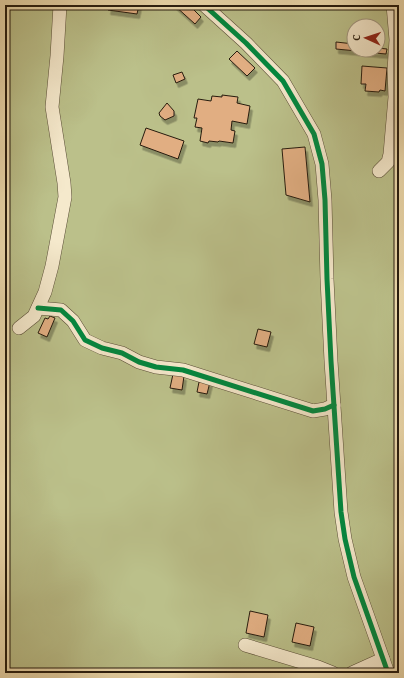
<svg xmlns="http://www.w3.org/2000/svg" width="404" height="678" viewBox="0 0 404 678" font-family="'Gentium Book Plus',serif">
	<defs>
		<filter id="shadow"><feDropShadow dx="2.5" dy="4.5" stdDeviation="0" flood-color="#0004"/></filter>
	</defs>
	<rect width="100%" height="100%" fill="#efddb0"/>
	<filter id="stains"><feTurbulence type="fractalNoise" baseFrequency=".005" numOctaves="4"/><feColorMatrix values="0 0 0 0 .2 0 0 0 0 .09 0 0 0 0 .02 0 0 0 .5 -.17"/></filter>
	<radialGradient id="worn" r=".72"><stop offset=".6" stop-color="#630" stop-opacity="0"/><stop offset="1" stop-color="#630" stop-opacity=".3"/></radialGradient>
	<path fill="#bbc08a" stroke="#706e4c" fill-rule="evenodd" d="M5,5H399V673H5ZM354,26H378V50H354Z"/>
	<g fill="#e1ae82" stroke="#261b0e" filter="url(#shadow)">
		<polygon points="109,5 139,5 137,14 108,10"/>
		<polygon points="174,5 189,5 201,17 195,24"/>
		<polygon points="336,42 354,44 354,50 357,51 336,49"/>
		<polygon points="378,48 387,49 386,54 365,52 365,50 378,50"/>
		<polygon points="237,51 255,68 247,76 229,59"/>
		<polygon points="362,66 387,68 385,91 380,90 379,92 365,91 366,84 361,84"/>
		<polygon points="182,72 185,79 176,83 173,75"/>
		<polygon points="222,95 238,97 237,103 250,106 247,124 232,121 231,130 235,131 233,143 219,141 218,142 209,141 208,143 200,141 202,128 195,127 197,118 194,118 198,99 211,101 212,96 222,97"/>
		<polygon points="167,103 174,111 174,116 165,120 160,116 159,113"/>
		<polygon points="146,128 184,141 178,159 140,145"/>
		<polygon points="305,147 310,202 286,195 282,149"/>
		<polygon points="50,316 55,318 47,337 38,333 45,318 48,319"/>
		<polygon points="258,329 271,332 267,347 254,344"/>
		<polygon points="173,374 184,376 182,390 170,388"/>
		<polygon points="199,382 210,382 207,394 197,392"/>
		<polygon points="250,611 268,615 264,637 246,633"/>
		<polygon points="296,623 314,627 310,646 292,642"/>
	</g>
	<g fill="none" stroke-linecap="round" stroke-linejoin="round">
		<defs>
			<g id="minor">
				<polyline points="204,5 246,43 283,81 314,134 322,164 325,200 327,279 331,361 341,512 345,539 354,577 388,673"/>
				<polyline points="379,171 388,162 390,154 395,97 394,70 396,40 393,5"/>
				<polyline points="38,308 61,310 73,321 85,340 102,348 122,353 139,362 156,367 183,370 313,411 325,409 334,405"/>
				<polyline points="19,328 34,316 45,292 52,266 65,197 64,183 52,107 57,56 60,5"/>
				<polyline points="245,645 318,667 333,673"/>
				<polyline points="352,673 383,659"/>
			</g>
		</defs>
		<use href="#minor" stroke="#584c36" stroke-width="14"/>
		<use href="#minor" stroke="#f5e9cc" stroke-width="13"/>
		<defs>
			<g id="cycleway">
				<polyline points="204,5 246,43 283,81 314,134 322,164 325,200 327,279 331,361 341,512 345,539 354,577 388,673"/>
				<polyline points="38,308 61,310 73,321 85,340 102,348 122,353 139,362 156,367 183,370 313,411 325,409 334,405"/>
			</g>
		</defs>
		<use href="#cycleway" stroke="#f5e9cc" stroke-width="8"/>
		<use href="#cycleway" stroke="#00873e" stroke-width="5"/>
	</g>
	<rect width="404" height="678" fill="none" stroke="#efddb0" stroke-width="20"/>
	<rect x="6" y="6" width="392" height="666" fill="none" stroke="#261b0e" stroke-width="2"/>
	<rect x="10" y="10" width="384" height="658" fill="none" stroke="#261b0e"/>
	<g transform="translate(366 38) rotate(273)"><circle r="19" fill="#f5e9cc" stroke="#a29780"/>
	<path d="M0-3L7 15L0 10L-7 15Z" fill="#8f2418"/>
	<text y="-6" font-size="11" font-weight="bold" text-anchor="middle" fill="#261b0e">С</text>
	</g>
	<rect width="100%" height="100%" filter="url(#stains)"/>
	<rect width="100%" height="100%" fill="url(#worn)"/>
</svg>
